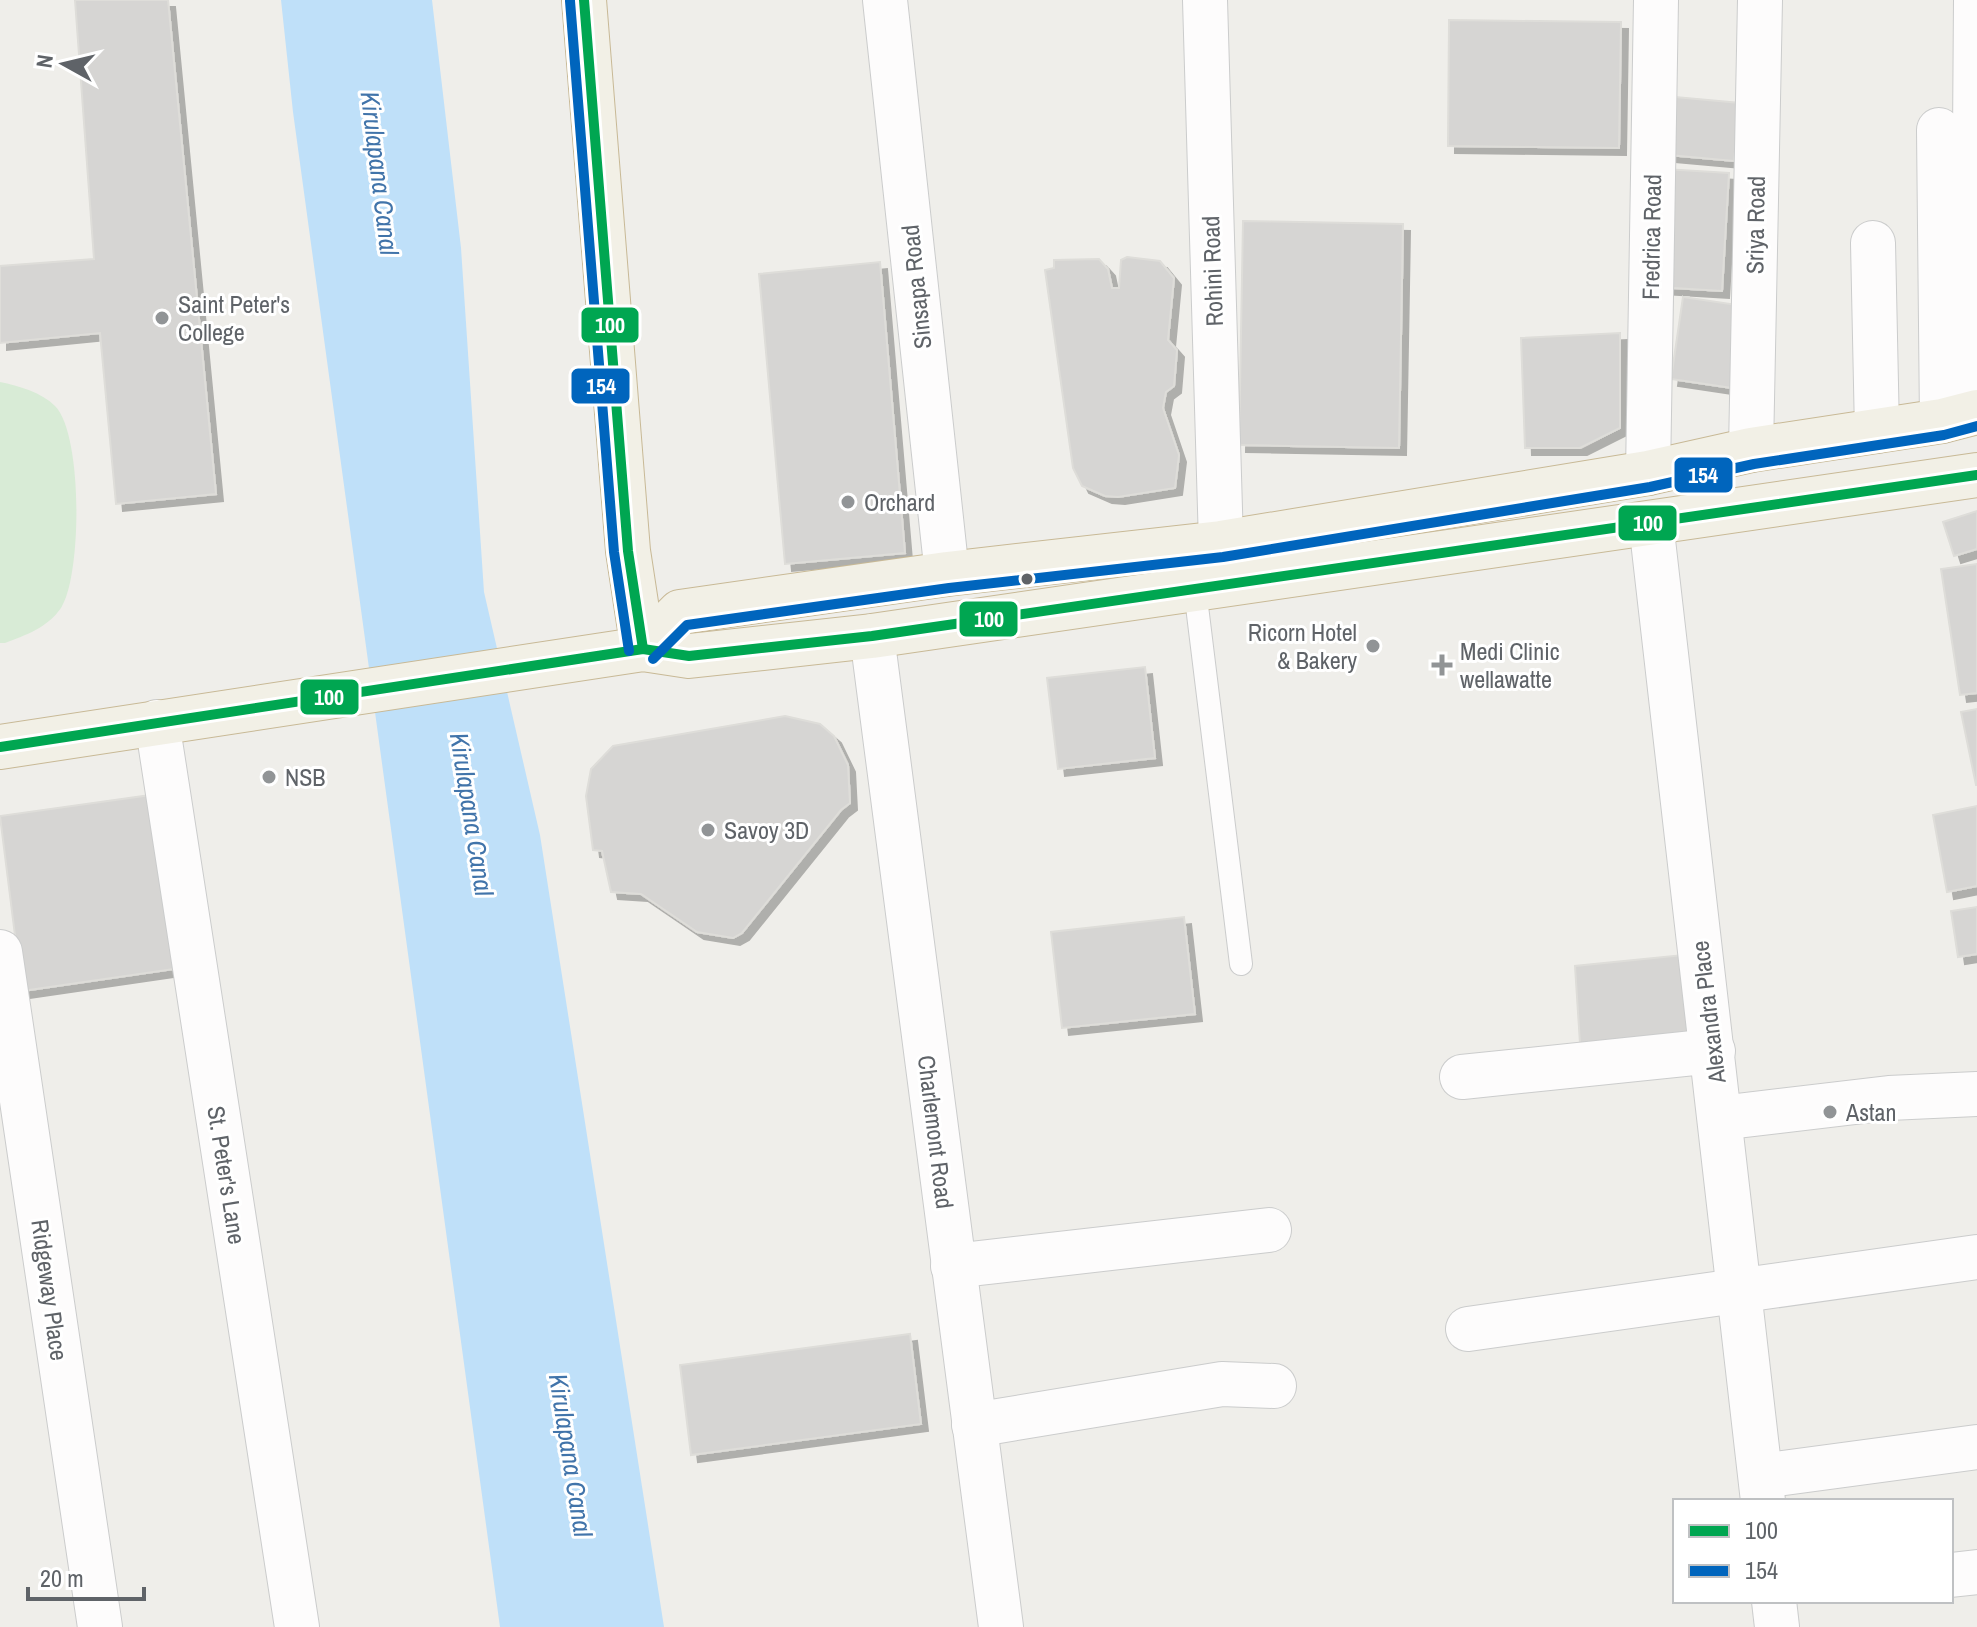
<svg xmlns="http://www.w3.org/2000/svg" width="1977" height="1627" viewBox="0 0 1977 1627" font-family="'Archivo Narrow',sans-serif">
	<defs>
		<filter id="shadow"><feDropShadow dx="7" dy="7" stdDeviation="0" flood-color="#0004"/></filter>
	</defs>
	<rect width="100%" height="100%" fill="#efeeea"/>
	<path fill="#d8ebd6" d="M0,382C19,386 41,392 55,406C83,434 82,576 61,608C47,628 26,635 5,643H0Z"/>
	<polygon fill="#bfe0f9" points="281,0 432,0 461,248 484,592 540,835 664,1627 500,1627 293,112"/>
	<g fill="#d6d5d3" stroke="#deddd9" stroke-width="2" filter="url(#shadow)">
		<polygon points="75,0 168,0 216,494 116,504 100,333 0,343 0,266 94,259"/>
		<polygon points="1449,20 1621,22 1619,148 1448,146"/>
		<polygon points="1675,97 1740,103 1734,161 1669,155"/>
		<polygon points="1664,169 1729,173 1722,291 1657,287"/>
		<polygon points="1243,221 1403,224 1399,448 1239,445"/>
		<polygon points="1127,257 1160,261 1174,278 1168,340 1177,350 1174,386 1166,392 1163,408 1179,455 1175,488 1118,497 1105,496 1082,486 1073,468 1045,270 1054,268 1054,260 1099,259 1108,269 1112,288 1119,288 1121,260"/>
		<polygon points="880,262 905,553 785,564 759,274"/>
		<polygon points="1683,297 1751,307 1739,389 1671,379"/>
		<polygon points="1620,333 1620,428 1580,448 1525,448 1521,338"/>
		<polygon points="1977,511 1977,549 1954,556 1943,522"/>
		<polygon points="1977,564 1977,693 1960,695 1941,569"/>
		<polygon points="1145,667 1155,758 1058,769 1047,678"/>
		<polygon points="1977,709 1977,785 1976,785 1961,712"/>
		<polygon points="785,716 820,724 834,736 848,765 850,803 841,810 742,933 733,938 697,932 641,894 611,892 602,851 593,850 586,796 591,769 613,746"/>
		<polygon points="158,794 181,968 22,991 0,816"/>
		<polygon points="1977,806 1977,886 1947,892 1933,815"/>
		<polygon points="1977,907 1977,954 1958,957 1951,911"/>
		<polygon points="1184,917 1195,1014 1062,1028 1051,932"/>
		<polygon points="1683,955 1692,1046 1581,1059 1575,966"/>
		<polygon points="910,1334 921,1424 691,1455 680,1365"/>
	</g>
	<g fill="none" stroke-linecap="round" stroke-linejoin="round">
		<defs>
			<polyline id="service" points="1195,590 1241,964"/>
			<g id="minor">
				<polyline points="885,0 947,574"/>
				<polyline points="1205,0 1221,543"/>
				<polyline points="1939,130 1942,421"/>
				<polyline points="1873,243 1877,431"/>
				<polyline points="1973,412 1976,0"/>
				<polyline points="1751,450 1760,0"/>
				<polyline points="1648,473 1656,0"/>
				<polyline points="1651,523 1763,1501"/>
				<polyline points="872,636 1001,1627"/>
				<polyline points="157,722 297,1627"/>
				<polyline points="0,952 100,1627"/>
				<polyline points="1462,1077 1713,1051"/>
				<polyline points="1720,1118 1889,1098 1977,1094"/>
				<polyline points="953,1266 1269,1230"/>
				<polyline points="1468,1329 1977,1257"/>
				<polyline points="974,1425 1222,1384 1274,1386"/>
				<polyline points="1761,1476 1977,1447"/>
				<polyline points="1951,1575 1977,1572"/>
				<polyline points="1774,1601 1777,1627"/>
			</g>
			<g id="trunk">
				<polyline points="584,0 628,551 643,649"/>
				<polyline points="643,649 680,612 947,574 1221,543 1648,473 1751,450 1942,421 1977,412"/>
				<polyline points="0,747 643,649 689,656 872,636 1977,475"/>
			</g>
		</defs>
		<use href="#service" stroke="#cbcccc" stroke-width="24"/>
		<use href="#minor" stroke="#cbcccc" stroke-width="46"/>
		<use href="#trunk" stroke="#c8b996" stroke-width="46"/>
		<use href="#service" stroke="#fdfcfc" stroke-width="22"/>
		<use href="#minor" stroke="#fdfcfc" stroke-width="44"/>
		<use href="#trunk" stroke="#f2f0e6" stroke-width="44"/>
		<defs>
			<g id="bus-1">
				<polyline points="584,0 628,551 643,649"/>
				<polyline points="0,747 643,649 689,656 872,636 1977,475"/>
			</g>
			<g id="bus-2">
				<polyline points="570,1 614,552 629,651"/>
				<polyline points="653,659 687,625 949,588 1223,557 1650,487 1754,464 1944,435 1977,426"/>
			</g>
		</defs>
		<use href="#bus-1" stroke="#fff" stroke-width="16"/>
		<use href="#bus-2" stroke="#fff" stroke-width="16"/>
		<use href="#bus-1" stroke="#00a651" stroke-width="10"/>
		<use href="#bus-2" stroke="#0065bd" stroke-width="10"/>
	</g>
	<g fill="#919496" stroke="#fff" stroke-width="3">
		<circle cx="162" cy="318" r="8"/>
		<circle cx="848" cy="502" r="8"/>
		<circle cx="1373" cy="646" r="8"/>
		<path d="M1438 653h8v8h8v8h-8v8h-8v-8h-8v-8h8z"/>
		<circle cx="269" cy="777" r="8"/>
		<circle cx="708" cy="830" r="8"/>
		<circle cx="1830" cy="1112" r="8"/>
	</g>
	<circle fill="#5f6368" stroke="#fff" stroke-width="3" cx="1027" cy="579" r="7"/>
	<g text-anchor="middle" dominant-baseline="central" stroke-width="6" stroke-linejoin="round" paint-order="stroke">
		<g font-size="24" fill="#5f6368" stroke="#fff">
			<text transform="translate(1755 225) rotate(-89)">Sriya Road</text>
			<text transform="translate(1651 237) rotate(-89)">Fredrica Road</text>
			<text transform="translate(1212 271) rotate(-92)">Rohini Road</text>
			<text transform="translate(916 287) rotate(-96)">Sinsapa Road</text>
			<text transform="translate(1708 1012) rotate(-97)">Alexandra Place</text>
			<text transform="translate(936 1132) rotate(83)">Charlemont Road</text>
			<text transform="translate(227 1175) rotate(81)">St. Peter's Lane</text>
			<text transform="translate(50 1290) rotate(82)">Ridgeway Place</text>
		</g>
		<g font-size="24" fill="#5f6368" stroke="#fff" text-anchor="start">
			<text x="178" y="304">Saint Peter's<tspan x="178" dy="28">College</tspan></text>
			<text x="864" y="502">Orchard</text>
			<text x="1357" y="632" text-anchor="end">Ricorn Hotel<tspan x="1357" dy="28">&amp; Bakery</tspan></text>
			<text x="1460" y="651">Medi Clinic<tspan x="1460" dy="28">wellawatte</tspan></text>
			<text x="285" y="777">NSB</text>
			<text x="724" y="830">Savoy 3D</text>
			<text x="1846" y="1112">Astan</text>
		</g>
		<g font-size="26" font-style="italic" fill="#4174aa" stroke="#fff">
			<text transform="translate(380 173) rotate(83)">Kirulapana Canal</text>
			<text transform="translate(472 814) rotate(81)">Kirulapana Canal</text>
			<text transform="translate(571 1455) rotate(81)">Kirulapana Canal</text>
		</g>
	</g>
	<g stroke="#fff" stroke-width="3">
		<rect x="580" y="306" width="60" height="38" rx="8" fill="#00a651"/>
		<rect x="570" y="367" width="61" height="38" rx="8" fill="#0065bd"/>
		<rect x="1673" y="456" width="61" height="38" rx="8" fill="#0065bd"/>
		<rect x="1617" y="504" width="61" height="38" rx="8" fill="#00a651"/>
		<rect x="958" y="600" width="61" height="38" rx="8" fill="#00a651"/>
		<rect x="299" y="678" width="61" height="38" rx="8" fill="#00a651"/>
	</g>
	<g font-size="22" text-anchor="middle" font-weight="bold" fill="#fff">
		<text x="610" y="333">100</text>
		<text x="601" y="394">154</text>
		<text x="1703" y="483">154</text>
		<text x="1648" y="531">100</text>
		<text x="989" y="627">100</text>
		<text x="329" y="705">100</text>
	</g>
	<rect x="1673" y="1499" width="280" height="104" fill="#ffffff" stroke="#bfc1c3" stroke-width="2"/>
	<rect x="1689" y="1525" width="40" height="12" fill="#00a651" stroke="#bfc1c3" stroke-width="2"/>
	<text x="1745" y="1539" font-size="24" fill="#5f6368">100</text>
	<rect x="1689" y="1565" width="40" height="12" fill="#0065bd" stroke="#bfc1c3" stroke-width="2"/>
	<text x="1745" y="1579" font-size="24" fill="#5f6368">154</text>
	<g transform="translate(64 64) rotate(278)" stroke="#ffffff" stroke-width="6" paint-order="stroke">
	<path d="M0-6L14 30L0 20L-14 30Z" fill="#5f6368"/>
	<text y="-12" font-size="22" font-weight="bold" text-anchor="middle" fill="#5f6368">N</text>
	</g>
	<path d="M28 1587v12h116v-12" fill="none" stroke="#5f6368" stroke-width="4"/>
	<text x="40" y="1587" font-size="24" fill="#5f6368" stroke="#ffffff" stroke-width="6" paint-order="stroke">20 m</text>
</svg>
